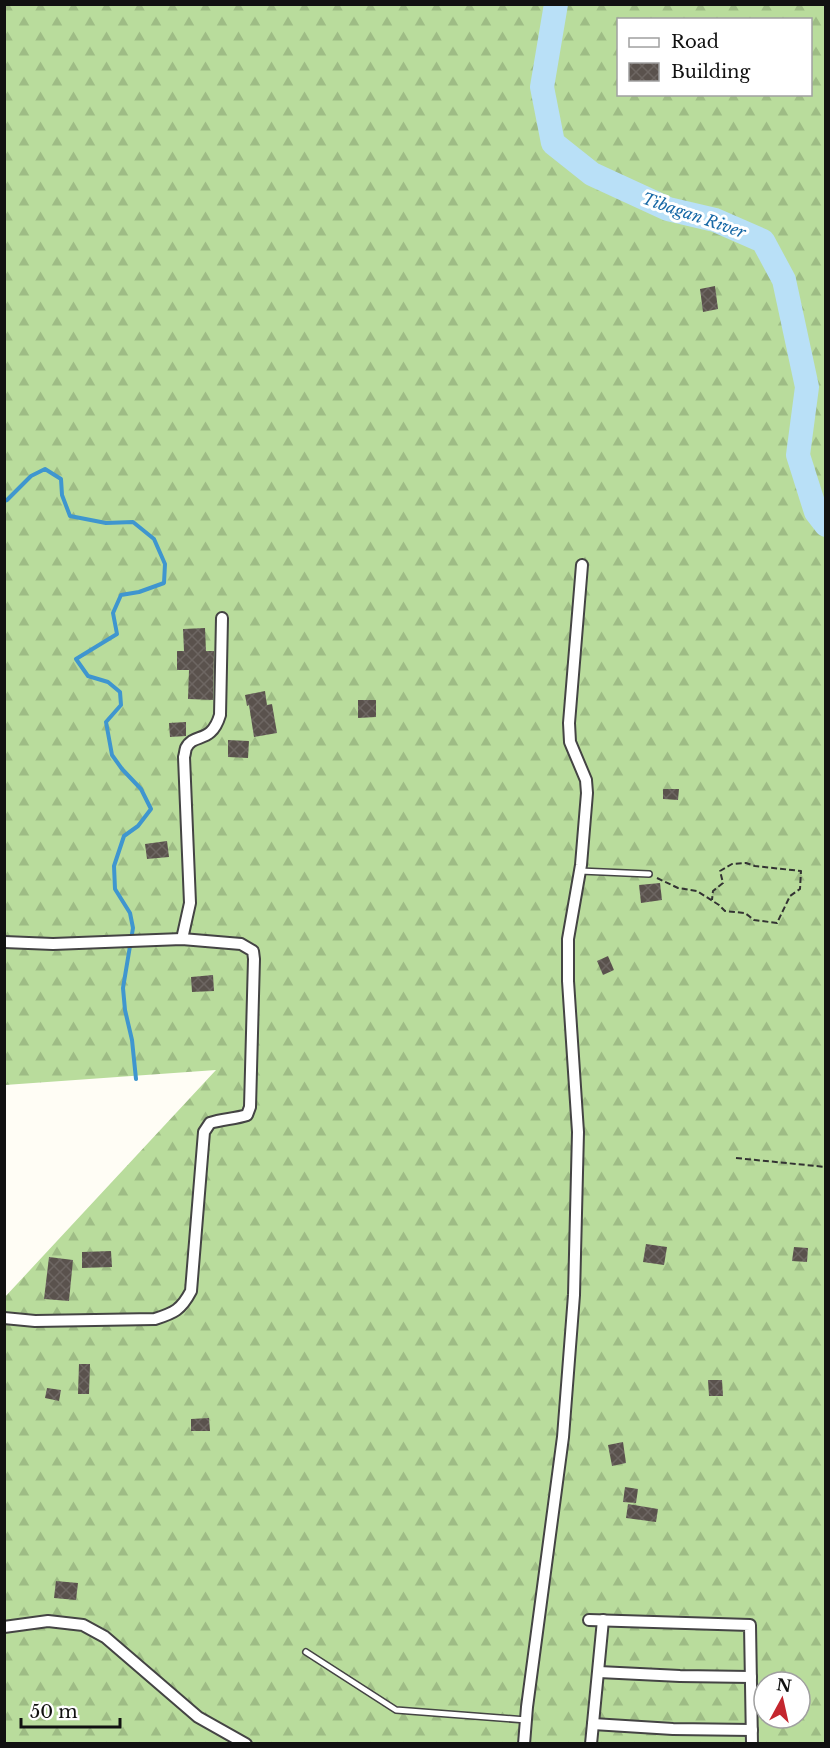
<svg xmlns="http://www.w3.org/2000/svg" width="830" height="1748" viewBox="0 0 830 1748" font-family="'Libre Baskerville',serif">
	<defs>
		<pattern id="forest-firs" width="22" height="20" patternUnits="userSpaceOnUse" patternTransform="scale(1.5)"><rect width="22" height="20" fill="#b9dc9c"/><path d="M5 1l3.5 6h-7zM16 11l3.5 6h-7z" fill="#9ebc85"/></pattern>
		<pattern id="building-cross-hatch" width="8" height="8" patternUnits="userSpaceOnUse" patternTransform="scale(1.5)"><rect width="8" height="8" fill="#5a524d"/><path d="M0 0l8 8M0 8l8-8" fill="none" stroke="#6d6662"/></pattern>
	</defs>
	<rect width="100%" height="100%" fill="#fffdf5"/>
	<path fill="url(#forest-firs)" fill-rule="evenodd" d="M5,5H825V1743H5L4,1298L216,1070L5,1085ZM618,20H810V94H618ZM764,1682H800V1718H764Z"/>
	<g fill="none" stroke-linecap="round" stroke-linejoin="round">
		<polyline stroke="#3f96cf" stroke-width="4" points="4,501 7,500 31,476 45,469 61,479 62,495 70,516 106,523 133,522 154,539 165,564 164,583 139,592 121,595 113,613 117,634 76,659 88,676 108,682 120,692 121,705 106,722 112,755 122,769 141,789 151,809 138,826 124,836 114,866 115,889 130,913 133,928 123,988 125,1010 132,1040 136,1079"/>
		<polyline stroke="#b9e0f7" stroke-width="24" points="556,4 542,87 553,143 592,174 668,209 715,220 763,241 784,280 807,387 798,455 816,512 826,525"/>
	</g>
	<g fill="url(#building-cross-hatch)">
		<polygon points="715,286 718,309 703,312 700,289"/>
		<polygon points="205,628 206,651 214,651 213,700 188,699 189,670 177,670 177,651 184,651 183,629"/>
		<polygon points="265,691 267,705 272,704 277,733 254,737 249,705 247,706 245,695"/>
		<polygon points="358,700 376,700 376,717 358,718"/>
		<polygon points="186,722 186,736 170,737 169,723"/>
		<polygon points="228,740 249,741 248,758 228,757"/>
		<polygon points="663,789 679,789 678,800 663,799"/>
		<polygon points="167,841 169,857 147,859 145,844"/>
		<polygon points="660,883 662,900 641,903 639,885"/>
		<polygon points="608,956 614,970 603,975 597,961"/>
		<polygon points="213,975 214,991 192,992 191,977"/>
		<polygon points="646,1244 667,1247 664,1265 643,1262"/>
		<polygon points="794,1247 808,1248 807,1262 792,1261"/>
		<polygon points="111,1251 112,1267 82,1268 82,1252"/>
		<polygon points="49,1257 73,1260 69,1301 44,1299"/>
		<polygon points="79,1364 90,1364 89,1394 78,1394"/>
		<polygon points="708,1380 722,1380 723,1396 709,1396"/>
		<polygon points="47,1388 61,1390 59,1401 45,1398"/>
		<polygon points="209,1418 210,1431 191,1431 191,1419"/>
		<polygon points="623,1442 626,1463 612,1466 608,1445"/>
		<polygon points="625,1487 638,1489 636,1503 623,1502"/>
		<polygon points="628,1504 658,1509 656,1522 626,1518"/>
		<polygon points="56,1581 78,1583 76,1600 54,1598"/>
	</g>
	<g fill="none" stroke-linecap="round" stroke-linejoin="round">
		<defs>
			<g id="lane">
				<polyline points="580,871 649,874"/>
				<polyline points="306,1652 396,1710 526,1720"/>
			</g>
			<g id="street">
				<path d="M182,939L190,903L184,757C185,754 185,751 186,748C194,732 211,745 220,715L222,618"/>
				<path d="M4,942L53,944L182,939L241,944L253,951L254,959L250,1107L247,1115C235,1119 222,1119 210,1123L204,1132L191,1291C181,1310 174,1313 155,1319L35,1321L4,1318"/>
				<polyline points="589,1620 750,1625 752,1744"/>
				<polyline points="4,1627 48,1621 83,1625 105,1637 198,1717 246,1744"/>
				<polyline points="599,1672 680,1676 751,1677"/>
				<polyline points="593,1724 673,1729 752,1730"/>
				<polyline points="524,1744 527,1707 563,1437 574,1295 578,1132 568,981 568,939 581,865 587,793 586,780 570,742 569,723 582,565"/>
				<polyline points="591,1744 603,1620"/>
			</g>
		</defs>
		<use href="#lane" stroke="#444" stroke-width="8"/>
		<use href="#street" stroke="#444" stroke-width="14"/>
		<g stroke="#333" stroke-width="2" stroke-dasharray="6 3" stroke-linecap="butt">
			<polyline points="657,878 678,888 697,891 719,905 725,911 745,913 754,920 777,923 790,896 800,889 801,871 755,866 746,863 732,864 720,871 723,883 713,891 712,900"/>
			<polyline points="736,1158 826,1167"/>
		</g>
		<use href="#lane" stroke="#fff" stroke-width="5"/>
		<use href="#street" stroke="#fff" stroke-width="10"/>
	</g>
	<g text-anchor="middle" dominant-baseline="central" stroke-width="6" stroke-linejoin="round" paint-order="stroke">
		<g font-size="16" font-style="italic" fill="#1768a6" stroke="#fff">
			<text transform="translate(694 215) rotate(19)">Tibagan River</text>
		</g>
	</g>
	<rect width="830" height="1748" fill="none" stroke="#111111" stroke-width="12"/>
	<rect x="617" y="18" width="195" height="78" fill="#ffffff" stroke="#a0a0a0" stroke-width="1.5"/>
	<rect x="629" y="38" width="30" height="9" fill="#ffffff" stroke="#a0a0a0" stroke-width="1.5"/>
	<text x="671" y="48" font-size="18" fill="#111111">Road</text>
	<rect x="629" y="63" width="30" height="18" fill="url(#building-cross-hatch)" stroke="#a0a0a0" stroke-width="1.5"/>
	<text x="671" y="78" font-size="18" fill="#111111">Building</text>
	<g transform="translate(782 1700) rotate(8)"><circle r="28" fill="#ffffff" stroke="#a0a0a0" stroke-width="1.5"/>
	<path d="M0-4.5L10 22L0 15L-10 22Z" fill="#c4262e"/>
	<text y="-9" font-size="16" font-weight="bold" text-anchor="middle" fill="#111111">N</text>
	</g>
	<path d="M21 1718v9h99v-9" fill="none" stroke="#111111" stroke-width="3"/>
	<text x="30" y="1718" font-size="18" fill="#111111" stroke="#ffffff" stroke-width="4.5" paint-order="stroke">50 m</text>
</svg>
